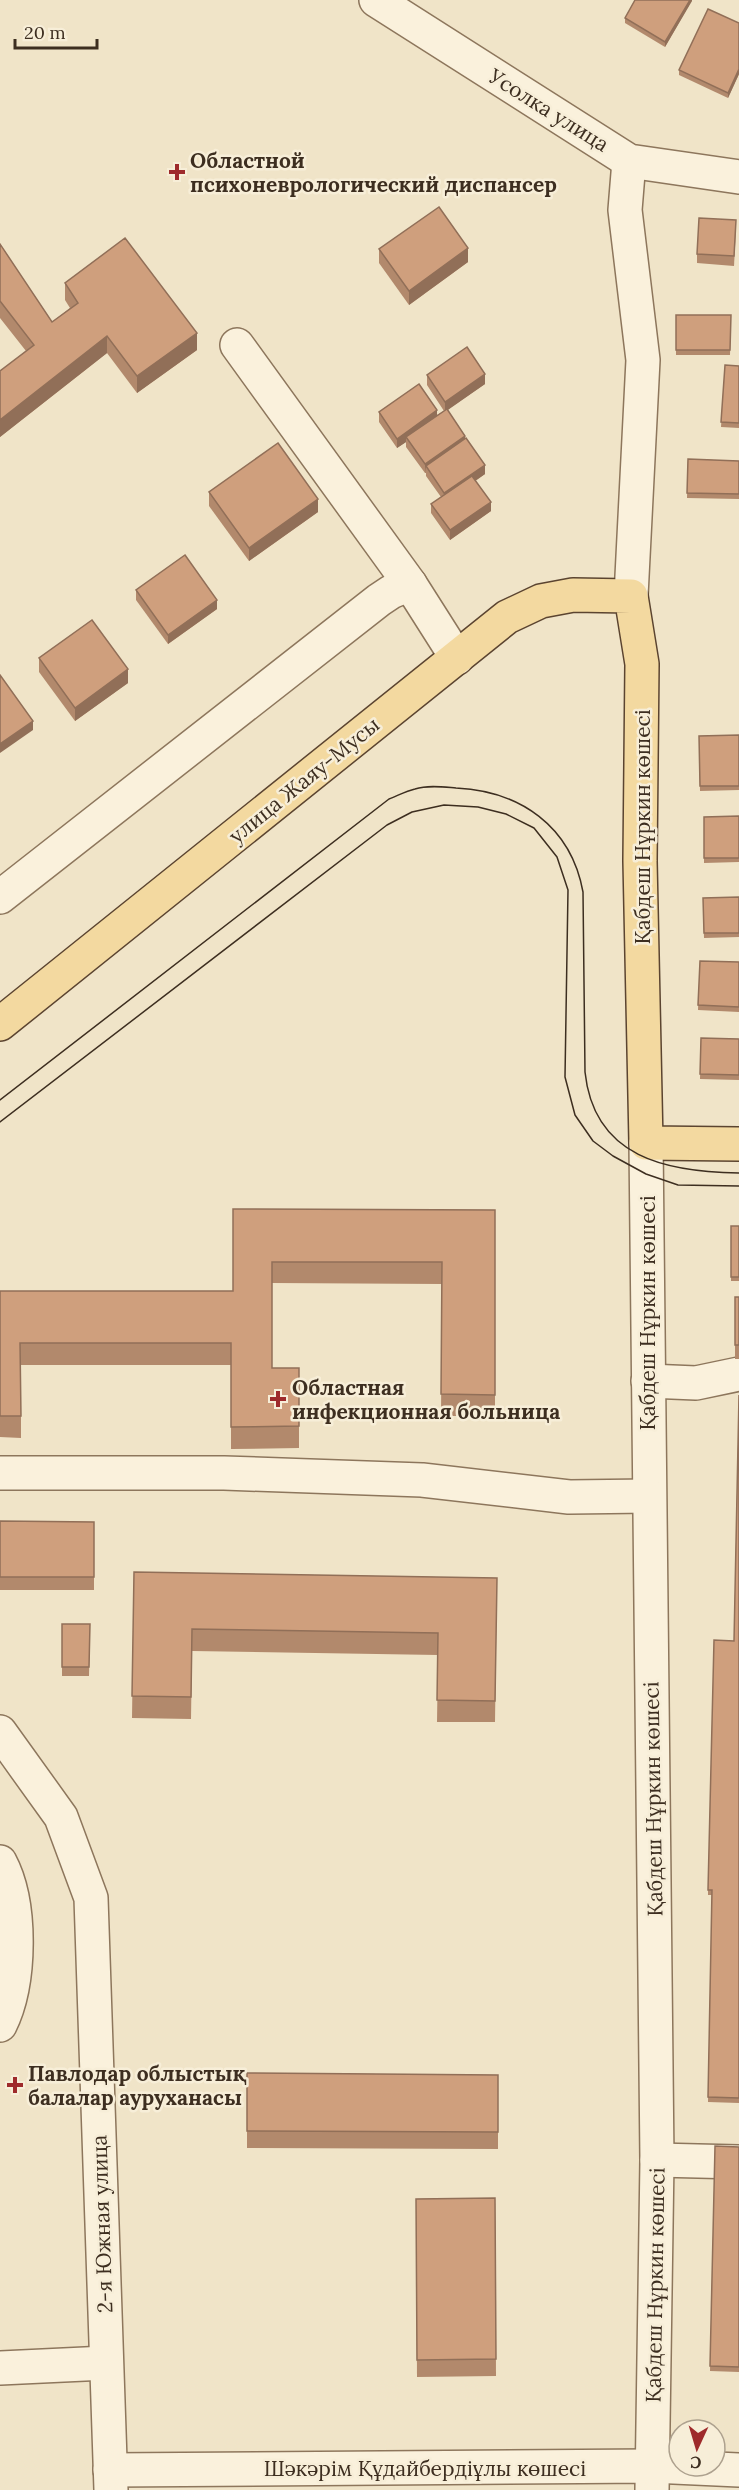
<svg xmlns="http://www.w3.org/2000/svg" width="739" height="2490" viewBox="0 0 739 2490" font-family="Lora,serif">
	<rect width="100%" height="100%" fill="#f0e4c8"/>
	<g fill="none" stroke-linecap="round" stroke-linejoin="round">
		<defs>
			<g id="minor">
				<polyline points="376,0 629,161 739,177"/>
				<polyline points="629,161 625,210 643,360 631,596"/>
				<polyline points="237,345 410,584 457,658"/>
				<polyline points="0,897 379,600 391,592 410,584"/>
				<polyline points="646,1143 657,2160 652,2490"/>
				<polyline points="648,1381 696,1383 739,1374"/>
				<polyline points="0,1473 224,1473 422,1480 569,1497 649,1496"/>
				<polyline points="0,1732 61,1817 91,1898 111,2490"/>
				<path d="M0,1862C22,1903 21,1983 0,2025"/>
				<polyline points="657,2160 739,2162"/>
				<polyline points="0,2368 106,2363"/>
				<polyline points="110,2470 652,2466 739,2470"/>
			</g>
			<polyline id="major" points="0,1024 507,617 541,601 573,595 631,596 642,664 640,861 646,1143 739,1144"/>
		</defs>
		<use href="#minor" stroke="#8d765c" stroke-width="36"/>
		<use href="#major" stroke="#5b4430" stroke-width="36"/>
		<use href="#minor" stroke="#faf1dc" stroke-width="33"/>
		<use href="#major" stroke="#f3d9a0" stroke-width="33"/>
		<g stroke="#3d2e20" stroke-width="1.5">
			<path d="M0,1100L389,799C397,796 406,791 415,789C428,785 443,787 456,788C520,791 571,826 583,892L585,1072C594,1158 667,1172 739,1173"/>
			<polyline points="0,1122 387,825 412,812 444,805 478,807 506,814 534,828 557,857 568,890 565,1077 575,1115 593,1141 613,1156 646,1174 678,1185 739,1186"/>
		</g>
	</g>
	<g fill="#b2896c">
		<polygon points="692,0 665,47 625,23 625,18"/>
		<polygon points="739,23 739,74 728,98 679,75 679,70"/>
		<polygon points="736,229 734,266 697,263 697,254"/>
		<polygon points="0,244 52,322 70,308 65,300 65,283 197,350 137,393 107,353 0,437 0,371 26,351 0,318"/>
		<polygon points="379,249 468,262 409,305 379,263"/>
		<polygon points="676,315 731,315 730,355 676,355"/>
		<polygon points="725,365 739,366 739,428 721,427"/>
		<polygon points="427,375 485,384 447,410 465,439 485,474 475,481 491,511 450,540 431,513 431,504 441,497 426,476 426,473 425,473 406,447 406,442 397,448 379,422 379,412 437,415 444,411 427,385"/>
		<polygon points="688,459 739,461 739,499 687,498"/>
		<polygon points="209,492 318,512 249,561 209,506"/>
		<polygon points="136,590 217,609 168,644 136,600"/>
		<polygon points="39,658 128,683 75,721 39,672"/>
		<polygon points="739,735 739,790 700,791 699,736"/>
		<polygon points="739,816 739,862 704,863 704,817"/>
		<polygon points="739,897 739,937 704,938 703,898"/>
		<polygon points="700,961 739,962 739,1012 698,1010"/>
		<polygon points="701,1038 739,1039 739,1080 700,1079"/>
		<polygon points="233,1209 495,1210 495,1416 441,1416 442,1284 272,1283 272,1368 299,1368 299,1448 231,1449 231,1365 21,1365 21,1438 0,1437 0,1291 233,1291"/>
		<rect x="731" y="1226" width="8" height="55"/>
		<rect x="735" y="1297" width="4" height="62"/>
		<polygon points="739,1395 739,2103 708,2102 712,1895 708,1895 708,1890 734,1641"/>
		<polygon points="0,1521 94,1522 94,1590 0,1590"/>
		<polygon points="134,1572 497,1578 495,1722 437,1722 438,1655 192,1651 191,1719 132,1718"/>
		<polygon points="62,1624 90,1624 89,1676 62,1676"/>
		<polygon points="247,2073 498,2075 498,2149 247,2148"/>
		<polygon points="715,2146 739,2147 739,2372 710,2371"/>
		<polygon points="495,2198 496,2376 417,2377 416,2199"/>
	</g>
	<g fill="#916f58">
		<polygon points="690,0 692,0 692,1 665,47 665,42"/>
		<polygon points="739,69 739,74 728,98 728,93"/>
		<polygon points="468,248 468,262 409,305 409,291"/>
		<polygon points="197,333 197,350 137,393 137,376"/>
		<polygon points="107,336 107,353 0,437 0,420"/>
		<polygon points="485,374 485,384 445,412 445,402"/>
		<polygon points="437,410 437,420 406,437 406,442 397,448 397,439"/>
		<polygon points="465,436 465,445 426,466 425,473 425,464"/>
		<polygon points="485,465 485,474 444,503 444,493"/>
		<polygon points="318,499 318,512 249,561 249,548"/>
		<polygon points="491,502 491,511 450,540 450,530"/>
		<polygon points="217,600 217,609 168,644 168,635"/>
		<polygon points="128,669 128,683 75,721 75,708"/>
		<polygon points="33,721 33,730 0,753 0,744"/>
	</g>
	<g fill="#cf9f7d" stroke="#916f58" stroke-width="1.5">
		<polygon points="635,0 690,0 665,42 625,18"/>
		<polygon points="708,9 739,23 739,69 728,93 679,70"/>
		<polygon points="439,207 468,248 409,291 379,249"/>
		<polygon points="699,218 736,220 734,256 697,254"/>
		<polygon points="125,238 197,333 137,376 107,336 0,420 0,371 34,345 0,301 0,244 52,322 78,303 65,283"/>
		<polygon points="676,315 731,315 730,350 676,350"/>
		<polygon points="467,347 485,374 445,402 427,375"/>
		<polygon points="725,365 739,366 739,423 721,422"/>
		<polygon points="419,384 437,410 397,439 379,412"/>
		<polygon points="447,409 465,436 425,464 406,437"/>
		<polygon points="466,438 485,465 444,493 426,466"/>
		<polygon points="278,443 318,499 249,548 209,492"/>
		<polygon points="688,459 739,461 739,494 687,493"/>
		<polygon points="472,476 491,502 450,530 431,504"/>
		<polygon points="185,555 217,600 168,635 136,590"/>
		<polygon points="92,620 128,669 75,708 39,658"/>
		<polygon points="0,675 33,721 0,744"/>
		<polygon points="739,735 739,786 700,786 699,736"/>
		<polygon points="739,816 739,858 704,858 704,817"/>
		<polygon points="739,897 739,933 704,933 703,898"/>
		<polygon points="700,961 739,962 739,1007 698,1005"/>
		<polygon points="701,1038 739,1039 739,1075 700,1074"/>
		<polygon points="233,1209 495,1210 495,1395 441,1394 442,1262 272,1262 272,1368 299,1368 299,1426 231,1427 231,1343 20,1343 21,1416 0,1416 0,1291 233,1291"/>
		<rect x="731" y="1226" width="8" height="51"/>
		<rect x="735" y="1297" width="4" height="48"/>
		<polygon points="739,1395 739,2098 708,2097 712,1890 708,1890 714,1640 734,1641"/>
		<polygon points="0,1521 94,1522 94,1577 0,1577"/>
		<polygon points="134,1572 497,1578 495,1701 437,1700 438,1633 192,1629 191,1697 132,1696"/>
		<polygon points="62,1624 90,1624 89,1667 62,1667"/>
		<polygon points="247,2073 498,2075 498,2132 247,2131"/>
		<polygon points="715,2146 739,2147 739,2367 710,2366"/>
		<polygon points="495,2198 496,2359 417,2360 416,2199"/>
	</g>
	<g fill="#9e2a2b" stroke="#f7eed8" stroke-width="2">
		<path d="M174 163h6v6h6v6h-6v6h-6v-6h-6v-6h6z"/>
		<path d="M275 1390h6v6h6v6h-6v6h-6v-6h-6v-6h6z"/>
		<path d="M12 2076h6v6h6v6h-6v6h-6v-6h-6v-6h6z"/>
	</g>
	<g text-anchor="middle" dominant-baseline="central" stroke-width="5" stroke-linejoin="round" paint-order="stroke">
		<g font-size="21" fill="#3d2e20" stroke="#f7eed8">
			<text transform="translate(549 110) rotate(32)">Усолка улица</text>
			<text transform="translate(304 780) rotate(-39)">улица Жаяу-Мусы</text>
			<text transform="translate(642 827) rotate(-90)">Қабдеш Нұркин көшесі</text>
			<text transform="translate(647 1313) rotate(-90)">Қабдеш Нұркин көшесі</text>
			<text transform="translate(653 1799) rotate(-91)">Қабдеш Нұркин көшесі</text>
			<text transform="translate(102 2224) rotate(-92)">2-я Южная улица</text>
			<text transform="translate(655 2285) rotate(-89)">Қабдеш Нұркин көшесі</text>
			<text x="425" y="2468">Шәкәрім Құдайбердіұлы көшесі</text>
		</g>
		<g font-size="21" font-weight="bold" fill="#3d2e20" stroke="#f7eed8" text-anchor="start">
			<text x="190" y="160">Областной<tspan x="190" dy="24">психоневрологический диспансер</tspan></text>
			<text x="292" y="1387">Областная<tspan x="292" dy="24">инфекционная больница</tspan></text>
			<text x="28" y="2073">Павлодар облыстық<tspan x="28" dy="24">балалар ауруханасы</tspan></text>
		</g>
	</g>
	<g transform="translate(697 2448) rotate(184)"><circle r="28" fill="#f7eed8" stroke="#ada18e" stroke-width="1.5"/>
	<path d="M0-4.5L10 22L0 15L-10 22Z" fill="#9e2a2b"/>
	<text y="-9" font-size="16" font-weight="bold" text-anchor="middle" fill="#3d2e20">С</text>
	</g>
	<path d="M15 39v9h82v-9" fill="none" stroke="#3d2e20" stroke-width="3"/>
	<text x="24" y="39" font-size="18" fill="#3d2e20" stroke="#f7eed8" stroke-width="4.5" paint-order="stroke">20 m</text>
</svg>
